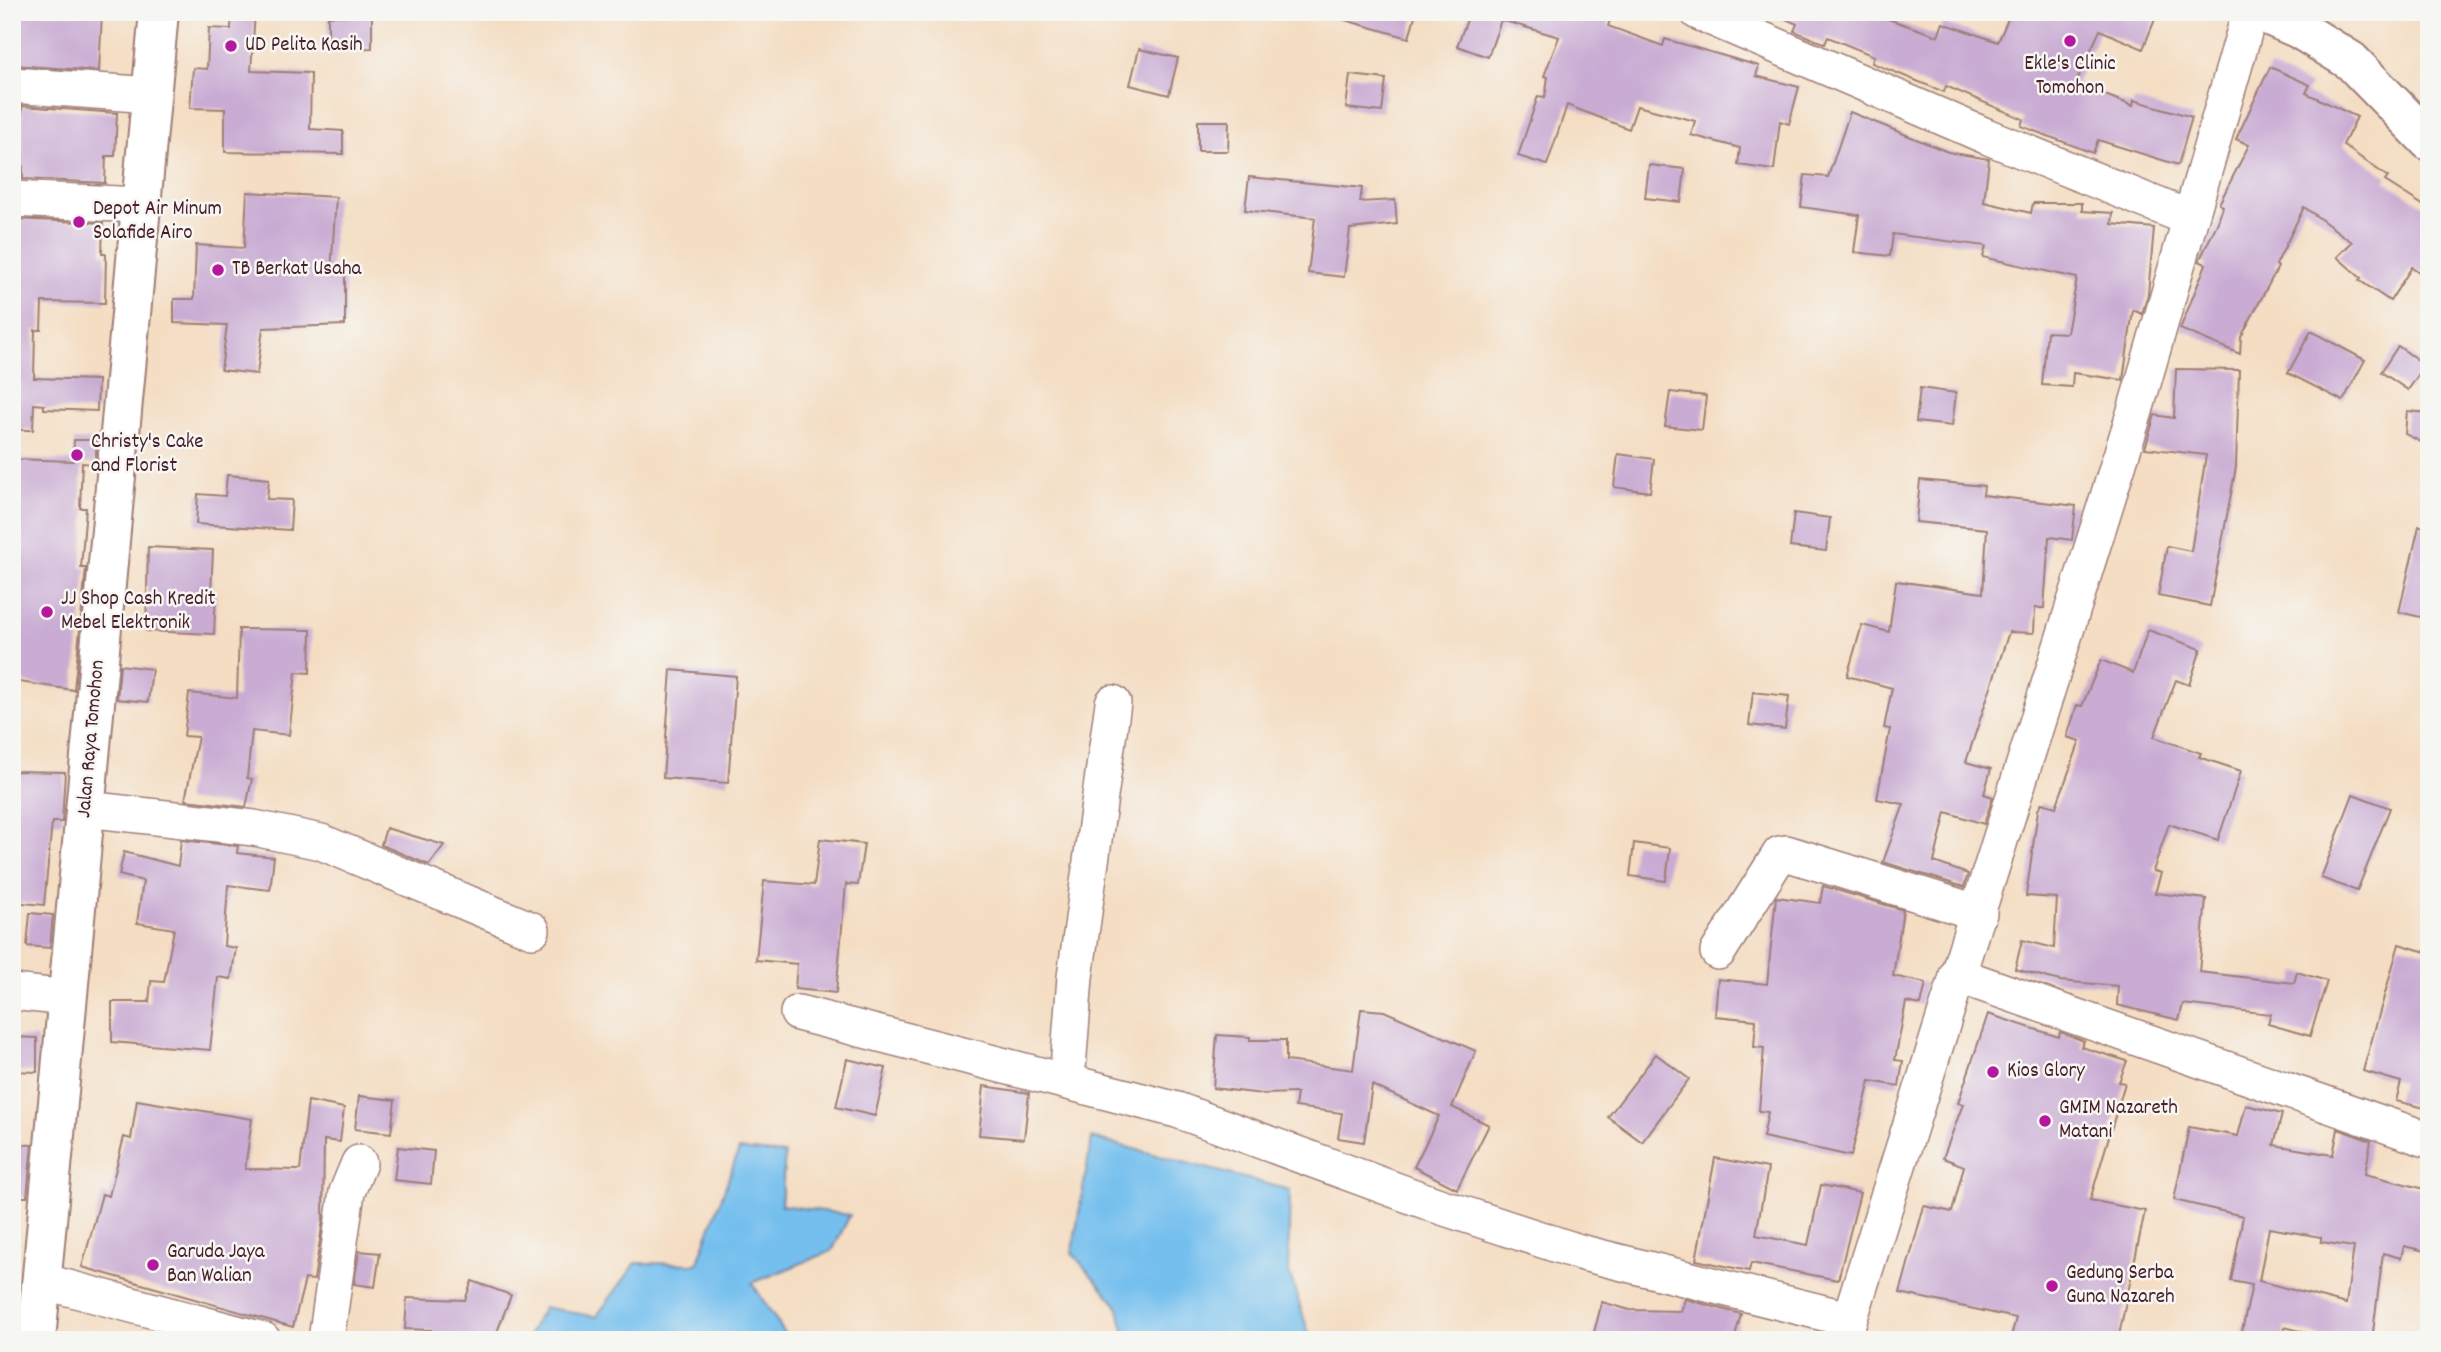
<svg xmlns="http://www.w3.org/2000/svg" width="2441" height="1352" viewBox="0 0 2441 1352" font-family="Dekko,sans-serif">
	<rect width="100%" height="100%" fill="#f6f6f2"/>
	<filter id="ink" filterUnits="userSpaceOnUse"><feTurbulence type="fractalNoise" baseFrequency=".0143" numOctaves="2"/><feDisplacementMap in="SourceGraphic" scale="14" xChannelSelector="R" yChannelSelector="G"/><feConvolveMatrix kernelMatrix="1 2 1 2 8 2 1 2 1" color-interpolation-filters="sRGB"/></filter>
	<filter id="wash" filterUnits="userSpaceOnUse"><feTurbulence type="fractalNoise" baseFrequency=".00686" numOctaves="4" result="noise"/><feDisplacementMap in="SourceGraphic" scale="28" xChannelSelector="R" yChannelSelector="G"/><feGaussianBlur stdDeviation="1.57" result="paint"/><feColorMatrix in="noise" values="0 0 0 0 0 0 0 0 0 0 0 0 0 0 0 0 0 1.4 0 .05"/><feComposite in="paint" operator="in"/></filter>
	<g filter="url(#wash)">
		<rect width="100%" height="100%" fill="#f4ddc2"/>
		<g fill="#75bfee" stroke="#606f8c" stroke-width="2">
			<polygon points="1092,1138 1290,1190 1288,1269 1311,1340 1127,1340 1117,1305 1072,1253"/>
			<polygon points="739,1150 785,1154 781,1205 850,1215 832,1251 752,1283 789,1340 526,1340 544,1307 596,1317 636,1263 697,1264"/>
		</g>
		<g id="blocks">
			<g fill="#c9abd3" fill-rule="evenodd">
				<polygon points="12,12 102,14 99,71 12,65"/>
				<polygon points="232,12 255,12 251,71 311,73 310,129 343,131 343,154 225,152 225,109 190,108 193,68 207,69 209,28 231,29"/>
				<polygon points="1341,12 1416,12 1409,38 1341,19"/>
				<polygon points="1470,12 1613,12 1608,26 1663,46 1665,39 1759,66 1756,76 1799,87 1789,124 1780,121 1774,170 1738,165 1740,148 1691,135 1695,121 1637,106 1629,129 1567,105 1547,165 1518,156 1538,96 1545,97 1548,77 1544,76 1559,37 1501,20 1488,57 1457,46"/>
				<polygon points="1770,12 1887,12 1885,18 1938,36 1943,23 1998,42 2011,12 2158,12 2143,49 2100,30 2077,80 2077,84 2133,106 2134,100 2192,117 2178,165 2098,140 2093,153 2021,126 2023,119 1946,86 1944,92 1872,63 1874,56 1828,37 1825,44 1794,31 1797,24"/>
				<polygon points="372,15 372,48 328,49 328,16"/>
				<polygon points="1139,49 1178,58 1169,95 1130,85"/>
				<polygon points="2270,67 2310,85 2306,93 2357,117 2343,145 2388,177 2385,181 2429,209 2429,279 2412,267 2390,301 2359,280 2361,278 2337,257 2352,242 2304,207 2276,265 2278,267 2241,337 2240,354 2180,329 2206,264 2199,261 2218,222 2223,206 2219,204 2249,145 2236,139"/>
				<polygon points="1350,75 1386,79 1382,112 1346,108"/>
				<polygon points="22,106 117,113 115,156 106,156 105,183 23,179"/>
				<polygon points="1850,112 1948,152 1989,159 1984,202 2031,213 2033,203 2082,203 2082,211 2113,213 2112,224 2154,228 2148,294 2142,314 2133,310 2123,380 2073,373 2072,387 2042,385 2047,332 2067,333 2077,278 1983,257 1986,246 1893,234 1890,256 1854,252 1859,215 1801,207 1805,175 1828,177"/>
				<polygon points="1198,121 1229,121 1228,151 1198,151"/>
				<polygon points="1649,165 1685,169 1681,202 1645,198"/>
				<polygon points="1249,177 1362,188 1360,202 1395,200 1397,224 1350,229 1344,277 1308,273 1315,218 1245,210"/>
				<polygon points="247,192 336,197 331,272 345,272 345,325 263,328 257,374 221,370 227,325 174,323 174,299 194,299 196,245 244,248"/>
				<polygon points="12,219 103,223 102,254 106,254 105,303 42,302 41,330 35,330 34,378 98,380 97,411 44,409 44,405 34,404 33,430 12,430"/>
				<polygon points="2311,331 2365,360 2343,401 2288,373"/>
				<polygon points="2398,346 2425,365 2408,390 2381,372"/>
				<polygon points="2176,369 2239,370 2236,467 2210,606 2158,596 2167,546 2191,551 2206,455 2145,448 2155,415 2174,418"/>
				<polygon points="1920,388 1956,393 1952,426 1916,422"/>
				<polygon points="1670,392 1706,396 1702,430 1665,426"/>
				<polygon points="2407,411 2429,413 2429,446 2405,434"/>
				<polygon points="74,440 97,440 95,464 82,463 80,508 86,508 81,568 86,568 74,690 12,681 12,459 73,461"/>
				<polygon points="1618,454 1654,459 1650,492 1614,487"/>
				<polygon points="227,475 269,479 267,499 292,500 290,530 196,524 198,494 225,496"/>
				<polygon points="1920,480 1984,486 1983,495 2076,506 2072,540 2049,537 2044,608 2035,608 2034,633 2009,632 1966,762 1991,769 1984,794 1993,797 1984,824 1946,812 1934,862 1968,874 1964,887 1883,862 1904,804 1877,799 1890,729 1884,728 1892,688 1847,676 1862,625 1889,632 1896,581 1983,593 1987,529 1916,522"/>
				<polygon points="1794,513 1830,518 1826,551 1790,547"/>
				<polygon points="2419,526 2429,527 2429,619 2399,612"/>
				<polygon points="148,547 213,550 211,594 216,594 214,634 146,631"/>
				<polygon points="239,629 311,630 310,673 296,672 289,735 252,731 247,778 252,779 246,807 185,800 198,737 184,736 189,693 237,698"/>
				<polygon points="2148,630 2201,649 2189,685 2176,680 2154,737 2201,753 2199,757 2241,771 2218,840 2169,824 2153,871 2161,873 2155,893 2206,899 2199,972 2294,983 2297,972 2327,981 2310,1036 2268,1024 2271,1014 2183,1004 2179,1020 2117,1005 2118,986 2060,981 2015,969 2022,940 2054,948 2057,898 2026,896 2038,810 2042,803 2056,807 2080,741 2067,737 2077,705 2082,706 2101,660 2133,673"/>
				<polygon points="120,665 152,669 148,702 117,699"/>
				<polygon points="671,670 736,676 728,783 663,778"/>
				<polygon points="1753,692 1789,696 1785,729 1749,725"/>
				<polygon points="12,771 65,772 62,822 52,822 44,905 12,902"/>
				<polygon points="2353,794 2390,808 2357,891 2321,878"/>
				<polygon points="386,828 444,845 429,865 381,845"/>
				<polygon points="820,839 864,844 858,885 846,884 836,993 795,989 797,964 756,960 764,881 814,885"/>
				<polygon points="181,840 238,846 237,853 274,857 270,890 228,885 224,946 236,948 231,979 218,977 210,1050 112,1042 112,1002 149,1002 151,981 164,982 174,929 137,923 143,881 119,875 124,852 178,866"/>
				<polygon points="1634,843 1670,848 1666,881 1630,876"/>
				<polygon points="1823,886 1903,910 1893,976 1926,983 1921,1005 1906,1002 1895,1060 1903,1061 1899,1086 1870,1081 1851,1156 1763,1137 1768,1112 1759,1111 1764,1048 1754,1047 1756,1020 1715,1016 1718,979 1767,984 1776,897 1820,903"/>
				<polygon points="30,913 53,915 50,948 27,946"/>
				<polygon points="2399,944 2429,953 2429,1109 2396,1101 2401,1082 2363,1071"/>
				<polygon points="1361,1009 1384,1011 1476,1051 1452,1107 1489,1125 1457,1189 1414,1167 1439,1116 1372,1085 1364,1142 1338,1138 1342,1113 1295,1107 1297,1093 1262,1094 1213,1088 1217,1035 1250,1037 1250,1040 1286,1040 1286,1061 1353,1070"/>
				<polygon points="1988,1014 2059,1037 2060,1032 2084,1041 2081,1047 2127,1061 2119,1082 2125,1083 2090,1200 2145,1211 2118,1340 2010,1340 2016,1318 1900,1293 1924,1206 1952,1212 1964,1166 1943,1158 1963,1104 1958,1103"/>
				<polygon points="12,1037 37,1038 37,1072 12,1071"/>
				<polygon points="1656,1054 1689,1079 1642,1142 1608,1117"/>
				<polygon points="847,1059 886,1068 875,1116 836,1107"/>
				<polygon points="984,1086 1029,1093 1024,1139 979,1135"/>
				<polygon points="359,1096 395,1100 391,1133 355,1129"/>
				<polygon points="137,1100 252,1119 245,1169 300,1170 308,1101 344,1108 340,1142 324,1140 323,1220 314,1280 305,1279 293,1327 82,1267 102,1194 109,1196 124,1137 131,1139"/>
				<path d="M2246,1105L2282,1114L2274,1145L2333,1155L2338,1129L2371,1141L2365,1174L2429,1190V1252L2404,1246L2401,1258L2383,1253L2372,1340H2333L2285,1327L2283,1340H2240L2252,1285L2231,1281L2243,1216L2174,1200L2189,1127L2238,1136ZM2269,1228L2321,1237V1242L2354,1247L2346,1304L2259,1281Z"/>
				<polygon points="12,1144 32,1145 27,1197 12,1197"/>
				<polygon points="398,1147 434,1151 431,1184 394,1180"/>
				<polygon points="1715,1158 1768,1168 1756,1235 1808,1245 1821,1185 1860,1193 1838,1280 1751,1263 1749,1271 1696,1260"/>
				<polygon points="359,1251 380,1253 375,1287 354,1284"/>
				<polygon points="472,1281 511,1295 494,1340 430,1340 431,1330 405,1329 407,1298 465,1300"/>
				<polygon points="1685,1299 1741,1314 1734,1340 1592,1340 1602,1302 1630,1310 1681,1311"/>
			</g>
		</g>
	</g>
	<g filter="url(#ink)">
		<use href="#blocks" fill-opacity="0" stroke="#9f7e76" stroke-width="2"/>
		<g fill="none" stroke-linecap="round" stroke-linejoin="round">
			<defs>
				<g id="minor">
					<polyline points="1698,12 1986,136 2189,218"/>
					<polyline points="12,85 152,95"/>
					<polyline points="12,199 140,205"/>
					<polyline points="86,809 254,828 321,842 532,930"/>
					<polyline points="1718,952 1780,854 1786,853 1979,913"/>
					<polyline points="1957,975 2429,1140"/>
					<polyline points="12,992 68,998"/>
					<polyline points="798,1013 1177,1110 1436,1205 1579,1252 1848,1319"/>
					<polyline points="1067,1081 1075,977 1113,703"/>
					<polyline points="42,1281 263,1340"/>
					<polyline points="326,1340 347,1192 359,1163"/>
					<polyline points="1843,1340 2135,411 2250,12"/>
				</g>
				<g id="highway">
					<polyline points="2260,12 2299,29 2351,61 2429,141"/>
					<polyline points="36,1340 159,12"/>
				</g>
			</defs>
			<use href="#minor" stroke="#9f7e76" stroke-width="38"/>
			<use href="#highway" stroke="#9f7e76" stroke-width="42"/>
			<use href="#minor" stroke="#fff" stroke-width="35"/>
			<use href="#highway" stroke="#fff" stroke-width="38"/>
		</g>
	</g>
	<g fill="#b5179e" stroke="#f6f6f2" stroke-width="2.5">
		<circle cx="2070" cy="41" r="7"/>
		<circle cx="231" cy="46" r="7"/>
		<circle cx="79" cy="222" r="7"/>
		<circle cx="218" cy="270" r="7"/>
		<circle cx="77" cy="455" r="7"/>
		<circle cx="47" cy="612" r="7"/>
		<circle cx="1993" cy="1072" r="7"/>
		<circle cx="2045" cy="1121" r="7"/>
		<circle cx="153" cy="1265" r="7"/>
		<circle cx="2052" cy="1286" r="7"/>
	</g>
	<g text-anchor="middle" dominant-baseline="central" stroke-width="5" stroke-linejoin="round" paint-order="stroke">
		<g font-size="21" fill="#4a1f2b" stroke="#f6f6f2" text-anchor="start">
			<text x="245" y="46">UD Pelita Kasih</text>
			<text x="2070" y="65" text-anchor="middle">Ekle's Clinic<tspan x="2070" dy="24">Tomohon</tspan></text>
			<text x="93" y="210">Depot Air Minum<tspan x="93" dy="24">Solafide Airo</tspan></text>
			<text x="232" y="270">TB Berkat Usaha</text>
			<text x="91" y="443">Christy's Cake<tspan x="91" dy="24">and Florist</tspan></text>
			<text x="61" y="600">JJ Shop Cash Kredit<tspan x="61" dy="24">Mebel Elektronik</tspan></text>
			<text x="2007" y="1072">Kios Glory</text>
			<text x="2059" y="1109">GMIM Nazareth<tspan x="2059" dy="24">Matani</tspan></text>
			<text x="167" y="1253">Garuda Jaya<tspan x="167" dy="24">Ban Walian</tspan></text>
			<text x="2066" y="1274">Gedung Serba<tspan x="2066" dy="24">Guna Nazareh</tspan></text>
		</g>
		<g font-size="21" fill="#4a1f2b" stroke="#f6f6f2">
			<text transform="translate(92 739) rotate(-85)">Jalan Raya Tomohon</text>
		</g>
	</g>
	<rect width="2441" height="1352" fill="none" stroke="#f6f6f2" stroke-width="42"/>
</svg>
